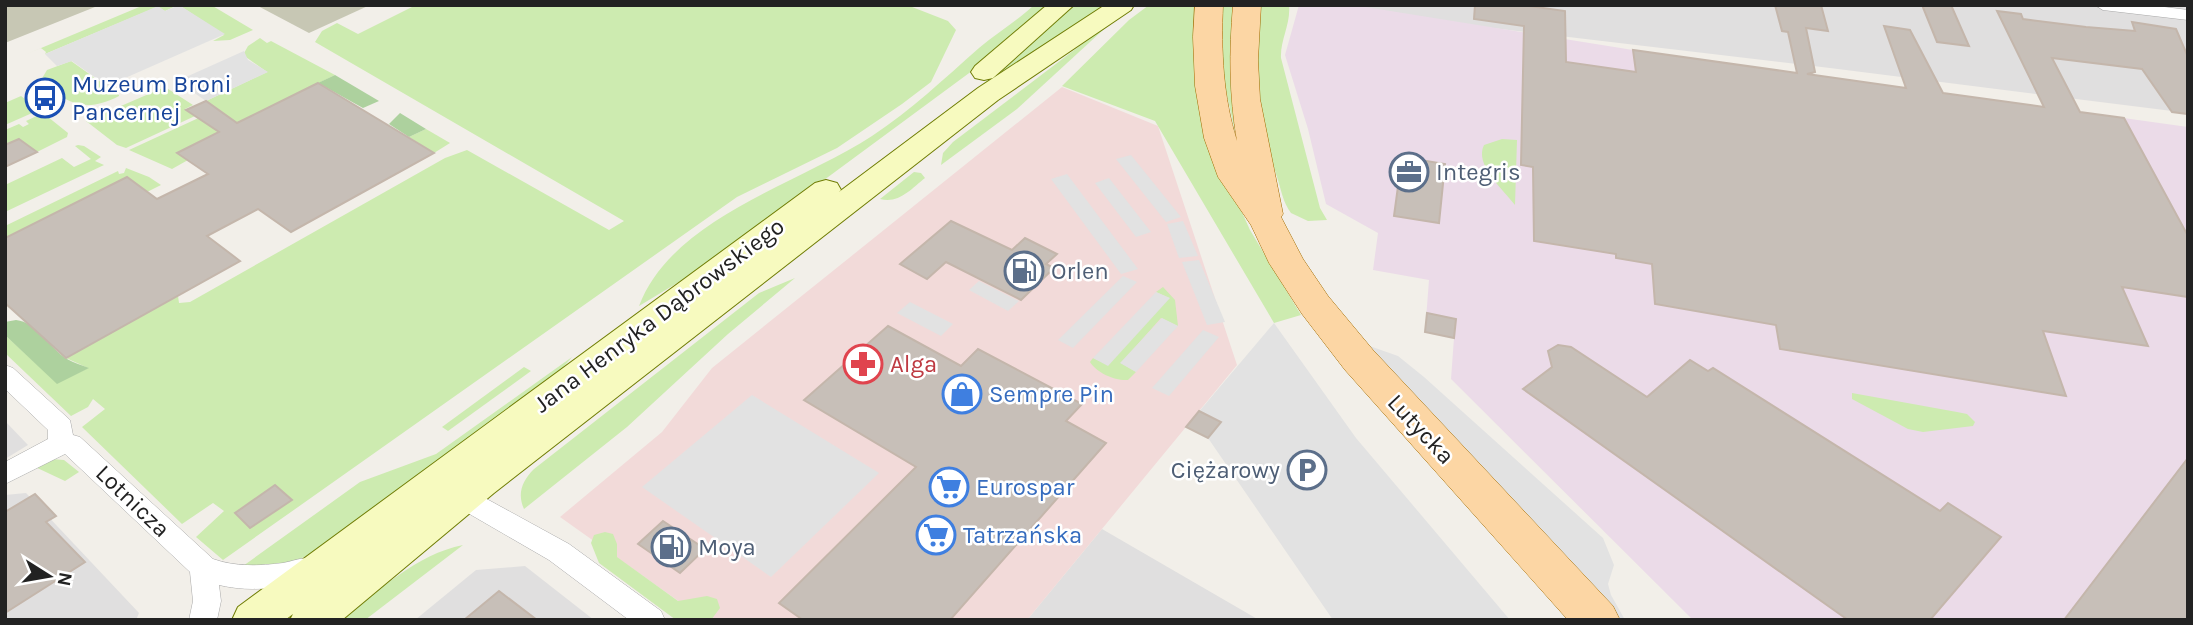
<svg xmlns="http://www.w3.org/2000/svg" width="2193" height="625" viewBox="0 0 2193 625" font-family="Karla,sans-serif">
	<rect width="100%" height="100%" fill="#f2efe9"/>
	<g fill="#e0dfdf">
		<polygon points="1298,5 2188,5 2188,113 1830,68"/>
		<polygon points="5,421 28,445 5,459"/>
		<polygon points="26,493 139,613 136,620 5,620 5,495"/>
		<polygon points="1102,529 1259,620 1027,620"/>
		<polygon points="525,566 594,620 415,620 476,570"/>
	</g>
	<polygon fill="#f2dad9" points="1062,87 1158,126 1237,365 1027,620 705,620 560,517 662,432 712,368"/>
	<polygon fill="#ebdbe8" points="1299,5 1353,5 1633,50 2188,127 2188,620 1693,620 1451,379 1454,338 1425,332 1429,280 1373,270 1378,233 1326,204 1308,129 1285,55"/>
	<g fill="#c7c7b4">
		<polygon points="5,5 100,5 5,43"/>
		<polygon points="256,5 370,5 309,33"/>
	</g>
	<g fill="#cdebb0">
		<polygon points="144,5 178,5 165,11 157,7 45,54 46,52 41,48 22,56"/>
		<polygon points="179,5 211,5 253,30 230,40 213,41 224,35"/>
		<polygon points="416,5 907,5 948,21 956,30 931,82 902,104 837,148 737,197 223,560 196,537 224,511 213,503 182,524 82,427 105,409 93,399 88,407 71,416 5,353 5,335 57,383 88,368 66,358 178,296 179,303 190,302 445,158 467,150 609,230 624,221 315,42 322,31 337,23 358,34"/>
		<path d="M1034,5H1049L980,65L717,259L639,306C673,217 799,184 872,136C911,110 944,79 979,48C997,33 1017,21 1034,5Z"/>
		<polygon points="1074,5 1108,5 482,460 1009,64"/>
		<polygon points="1149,5 1196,5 1194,48 1216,155 1250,230 1301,315 1274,323 1155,121 1062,86 1129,20"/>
		<polygon points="1219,5 1236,5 1231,68 1235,132 1218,54"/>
		<path d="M1258,5H1289C1291,24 1280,40 1281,58L1320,208L1327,220L1308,221L1291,213C1283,203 1281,189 1277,177C1258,119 1256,66 1258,5Z"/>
		<polygon points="1115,19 1017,109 941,165 943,153 953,142"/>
		<polygon points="260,38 267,43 271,41 335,75 178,152 188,160 172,169 129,150 205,115 215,108 206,101 267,72 243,55 248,46"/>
		<path d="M71,61L119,95V96C86,113 67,105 41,80L47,70Z"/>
		<polygon points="165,87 193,105 185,109 195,116 126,148 117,145 86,121"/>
		<polygon points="21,96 39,110 5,125 5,103"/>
		<polygon points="43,113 68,133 67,137 37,152 19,139 5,145 5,130 19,124 23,127 29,124 26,121"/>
		<polygon points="426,129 450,143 434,153 409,137"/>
		<path d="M1502,139L1517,140L1515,205C1503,189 1474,165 1484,145Z"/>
		<polygon points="78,145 84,146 101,157 95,161 104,165 5,212 5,185 62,158 74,167 91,159 75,146"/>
		<polygon points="126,168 149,177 161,185 147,192 127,177 5,238 5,226 118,171 119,174 124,173"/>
		<path d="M914,172L921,173L925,178C911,189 899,204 880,199Z"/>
		<path d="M795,278L728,334L627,427L524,509C517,494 522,481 534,469L759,293Z"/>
		<path d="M1163,287L1175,300L1178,326L1161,318L1121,363L1136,372L1128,380C1115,381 1097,373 1090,362L1093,358L1108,365L1169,298L1156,292Z"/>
		<polygon points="572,357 561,370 317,552 289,563 243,566 360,482 436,454"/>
		<polygon points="524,367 531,371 448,431 442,427"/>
		<polygon points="1852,393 1957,412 1967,414 1975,422 1973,426 1923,432 1908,429 1852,399"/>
		<polygon points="51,459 64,460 79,472 65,481 33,466"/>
		<polygon points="605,532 613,534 617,544 617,557 678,601 707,596 717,599 720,608 711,620 676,620 599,563 591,543 594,535"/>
		<path d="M463,545L365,620H340C377,592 417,554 463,545Z"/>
	</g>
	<g fill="#add19e">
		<polygon points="335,75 379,101 363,108 318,83"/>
		<polygon points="400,113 426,129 409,137 389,124"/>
		<path d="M16,320C37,322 50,349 67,359C74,363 82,365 89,368L57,384L5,335V322Z"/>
	</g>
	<g fill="#e2e2e2">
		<polygon points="179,5 225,34 107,86 72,61 57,66 45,54 158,6 165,11"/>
		<polygon points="244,51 248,60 268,72 206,101 177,81"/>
		<polygon points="1131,155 1181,217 1166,222 1116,159"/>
		<polygon points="1067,174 1138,269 1121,274 1051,179"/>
		<polygon points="1109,178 1151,232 1136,237 1095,183"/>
		<polygon points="1183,221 1198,256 1179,258 1167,224"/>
		<polygon points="1199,260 1225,322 1207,325 1182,262"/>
		<polygon points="1123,276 1137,282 1073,348 1058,340"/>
		<polygon points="979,281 1019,301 1008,311 969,290"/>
		<polygon points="1156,292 1170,298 1108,366 1093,358"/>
		<polygon points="910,302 953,324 941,336 897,313"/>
		<polygon points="1162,318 1178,326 1136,372 1120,363"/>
		<polygon points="1274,323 1356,438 1510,620 1333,620 1208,438 1186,427"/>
		<polygon points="1203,330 1219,337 1169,396 1152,388"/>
		<polygon points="1361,343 1398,356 1424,377 1603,538 1614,565 1608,584 1611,595 1625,620 1617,620"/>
		<polygon points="752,395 879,473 771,577 642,487"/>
	</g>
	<g fill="#c7bfb8" stroke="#c4b6ab" stroke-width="2">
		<polygon points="1475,5 1523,5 1565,11 1566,62 1636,72 1633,50 1797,73 1788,32 1782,31 1775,5 1821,5 1828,31 1806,28 1815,72 1807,74 1906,88 1884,26 1910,30 1943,93 2044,107 1997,11 2021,14 2023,19 2086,27 2135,31 2132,22 2176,29 2188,57 2188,114 2172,112 2142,69 2052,58 2080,112 2124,118 2188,236 2188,297 2122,287 2148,346 2043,331 2066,396 1780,349 1776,325 1655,304 1652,264 1616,258 1616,254 1534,241 1533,167 1521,165 1524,26 1474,19"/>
		<polygon points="1922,5 1951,5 1969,46 1937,42"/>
		<polygon points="318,83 434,153 291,232 258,209 207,236 240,261 66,358 5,303 5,238 127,177 157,199 208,174 177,153 219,132 186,110 206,101 237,123"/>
		<polygon points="19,139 37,152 5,167 5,145"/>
		<polygon points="1402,157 1445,164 1439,223 1394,216"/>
		<polygon points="951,221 1012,250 1025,238 1057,254 1046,264 1054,268 1021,300 946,262 927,279 900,264"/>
		<polygon points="1427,313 1456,319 1454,338 1425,332"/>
		<polygon points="888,326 961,366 978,349 1082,404 1066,421 1106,443 950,620 803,620 779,603 916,467 804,400"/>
		<polygon points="1558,345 1571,347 1647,397 1690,360 1708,371 1713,368 1940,511 1948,503 2001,537 1930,620 1848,620 1523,389 1552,367 1548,351"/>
		<polygon points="1199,411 1221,422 1208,438 1186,427"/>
		<polygon points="2188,458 2188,620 2064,620"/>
		<polygon points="275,485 292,500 250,528 235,513"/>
		<polygon points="35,494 56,516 46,522 85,562 5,613 5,512"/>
		<polygon points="663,521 705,549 680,573 638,544"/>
		<polygon points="499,591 537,620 464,620"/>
	</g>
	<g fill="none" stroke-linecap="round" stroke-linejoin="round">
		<defs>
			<g id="street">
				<polygon points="2095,5 2149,5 2188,10 2188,20 2103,10"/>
				<path d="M5,365L13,368L70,420L73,435L80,437L213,559C235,567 260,566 283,563C297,560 308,555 321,560L325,568L321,576C288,588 253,593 219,585L221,601L217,620H189L193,601L190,572L65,454L5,484V462L48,439V430L5,389Z"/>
				<polygon points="463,486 569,544 661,611 665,620 629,620 549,560 454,505 450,497 454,489"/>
			</g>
			<g id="secondary">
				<polygon points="1047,5 1074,5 993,78 984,80 975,78 971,72 975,66"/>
				<polygon points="1105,5 1134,5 1131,10 998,100 494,493 342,620 290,620 293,614 285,620 232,620 238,607 815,183 826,180 837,183 841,190 839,192 978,88"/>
			</g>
			<path id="primary" d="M1195,5H1223C1221,51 1223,97 1237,141C1229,94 1229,52 1233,5H1261L1258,60L1260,99L1283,214L1281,217L1303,259L1328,296L1373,350L1613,606L1620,620H1568L1345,370L1302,314L1269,263L1251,225L1218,177L1204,138L1195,86L1193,37Z"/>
		</defs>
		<use href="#street" stroke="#a9a9a9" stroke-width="1"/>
		<use href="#secondary" stroke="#707d05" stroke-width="2"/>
		<use href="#primary" stroke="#a06b00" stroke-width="1"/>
		<use href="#street" fill="#fff" fill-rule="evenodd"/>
		<use href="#secondary" fill="#f7fabf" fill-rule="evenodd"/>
		<use href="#primary" fill="#fcd6a4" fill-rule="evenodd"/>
	</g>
	<defs>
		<symbol id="bus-ring" viewBox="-11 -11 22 22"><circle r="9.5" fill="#fff" stroke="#1a4fb4" stroke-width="1.5"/><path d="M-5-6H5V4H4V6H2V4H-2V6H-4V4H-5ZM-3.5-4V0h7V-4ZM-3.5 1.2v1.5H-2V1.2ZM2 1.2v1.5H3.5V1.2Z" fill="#1a4fb4"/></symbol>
		<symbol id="office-ring" viewBox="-11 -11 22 22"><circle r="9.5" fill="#fff" stroke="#5c6f8a" stroke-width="1.5"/><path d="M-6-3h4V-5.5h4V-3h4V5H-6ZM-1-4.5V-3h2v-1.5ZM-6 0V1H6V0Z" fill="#5c6f8a"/></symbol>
		<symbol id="fuel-ring" viewBox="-11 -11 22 22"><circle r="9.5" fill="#fff" stroke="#5c6f8a" stroke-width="1.5"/><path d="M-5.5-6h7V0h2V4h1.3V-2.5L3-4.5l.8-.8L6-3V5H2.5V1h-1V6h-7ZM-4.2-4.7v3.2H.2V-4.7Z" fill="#5c6f8a"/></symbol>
		<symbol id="pharmacy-ring" viewBox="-11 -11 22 22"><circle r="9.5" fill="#fff" stroke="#e0444e" stroke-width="1.5"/><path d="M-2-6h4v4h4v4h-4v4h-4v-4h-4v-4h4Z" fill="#e0444e"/></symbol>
		<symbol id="shop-ring" viewBox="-11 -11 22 22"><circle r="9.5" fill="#fff" stroke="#3f7fe0" stroke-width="1.5"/><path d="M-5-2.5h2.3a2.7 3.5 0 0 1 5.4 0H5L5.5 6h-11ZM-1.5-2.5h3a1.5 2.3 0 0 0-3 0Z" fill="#3f7fe0"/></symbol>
		<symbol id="parking-ring" viewBox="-11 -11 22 22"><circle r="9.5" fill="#fff" stroke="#5c6f8a" stroke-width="1.5"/><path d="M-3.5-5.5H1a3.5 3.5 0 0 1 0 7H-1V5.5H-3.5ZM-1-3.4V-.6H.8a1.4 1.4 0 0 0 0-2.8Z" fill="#5c6f8a"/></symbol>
		<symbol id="supermarket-ring" viewBox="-11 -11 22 22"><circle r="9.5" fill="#fff" stroke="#3f7fe0" stroke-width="1.5"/><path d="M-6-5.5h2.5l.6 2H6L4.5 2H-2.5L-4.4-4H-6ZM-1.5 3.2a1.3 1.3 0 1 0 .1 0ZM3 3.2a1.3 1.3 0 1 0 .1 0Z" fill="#3f7fe0"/></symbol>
	</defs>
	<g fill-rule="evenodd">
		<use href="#bus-ring" x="23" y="76" width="44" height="44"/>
		<use href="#office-ring" x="1387" y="150" width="44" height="44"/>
		<use href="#fuel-ring" x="1002" y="249" width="44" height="44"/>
		<use href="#pharmacy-ring" x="841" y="342" width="44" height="44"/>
		<use href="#shop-ring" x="940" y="372" width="44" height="44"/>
		<use href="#parking-ring" x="1285" y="448" width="44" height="44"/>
		<use href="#supermarket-ring" x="927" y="465" width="44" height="44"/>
		<use href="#supermarket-ring" x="914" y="513" width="44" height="44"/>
		<use href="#fuel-ring" x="649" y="525" width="44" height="44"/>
	</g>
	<g text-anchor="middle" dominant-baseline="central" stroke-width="5" stroke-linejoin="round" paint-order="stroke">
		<g font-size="24" fill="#164399" stroke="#fff" text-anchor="start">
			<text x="72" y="84">Muzeum Broni<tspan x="72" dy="28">Pancernej</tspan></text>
		</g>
		<g font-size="24" fill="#4e5e75" stroke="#fff" text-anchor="start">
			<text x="1436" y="172">Integris</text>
			<text x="1051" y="271">Orlen</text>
			<text x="1280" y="470" text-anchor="end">Ciężarowy</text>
			<text x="698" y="547">Moya</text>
		</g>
		<g font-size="24" fill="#222" stroke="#fff">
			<text transform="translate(659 315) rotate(-37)">Jana Henryka Dąbrowskiego</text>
			<text transform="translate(1421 429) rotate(47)">Lutycka</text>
			<text transform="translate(133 501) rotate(44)">Lotnicza</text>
		</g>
		<g font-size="24" fill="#be3a42" stroke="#fff" text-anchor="start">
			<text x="890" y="364">Alga</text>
		</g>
		<g font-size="24" fill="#366cbe" stroke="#fff" text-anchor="start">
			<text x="989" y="394">Sempre Pin</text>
			<text x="976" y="487">Eurospar</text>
			<text x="963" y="535">Tatrzańska</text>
		</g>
	</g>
	<rect width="2193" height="625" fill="none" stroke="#222222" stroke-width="14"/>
	<g transform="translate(49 576) rotate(101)" stroke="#ffffff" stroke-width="5" paint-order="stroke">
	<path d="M0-5L12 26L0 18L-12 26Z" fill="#222222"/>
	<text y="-10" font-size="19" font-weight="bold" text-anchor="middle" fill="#222222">N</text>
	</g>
</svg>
